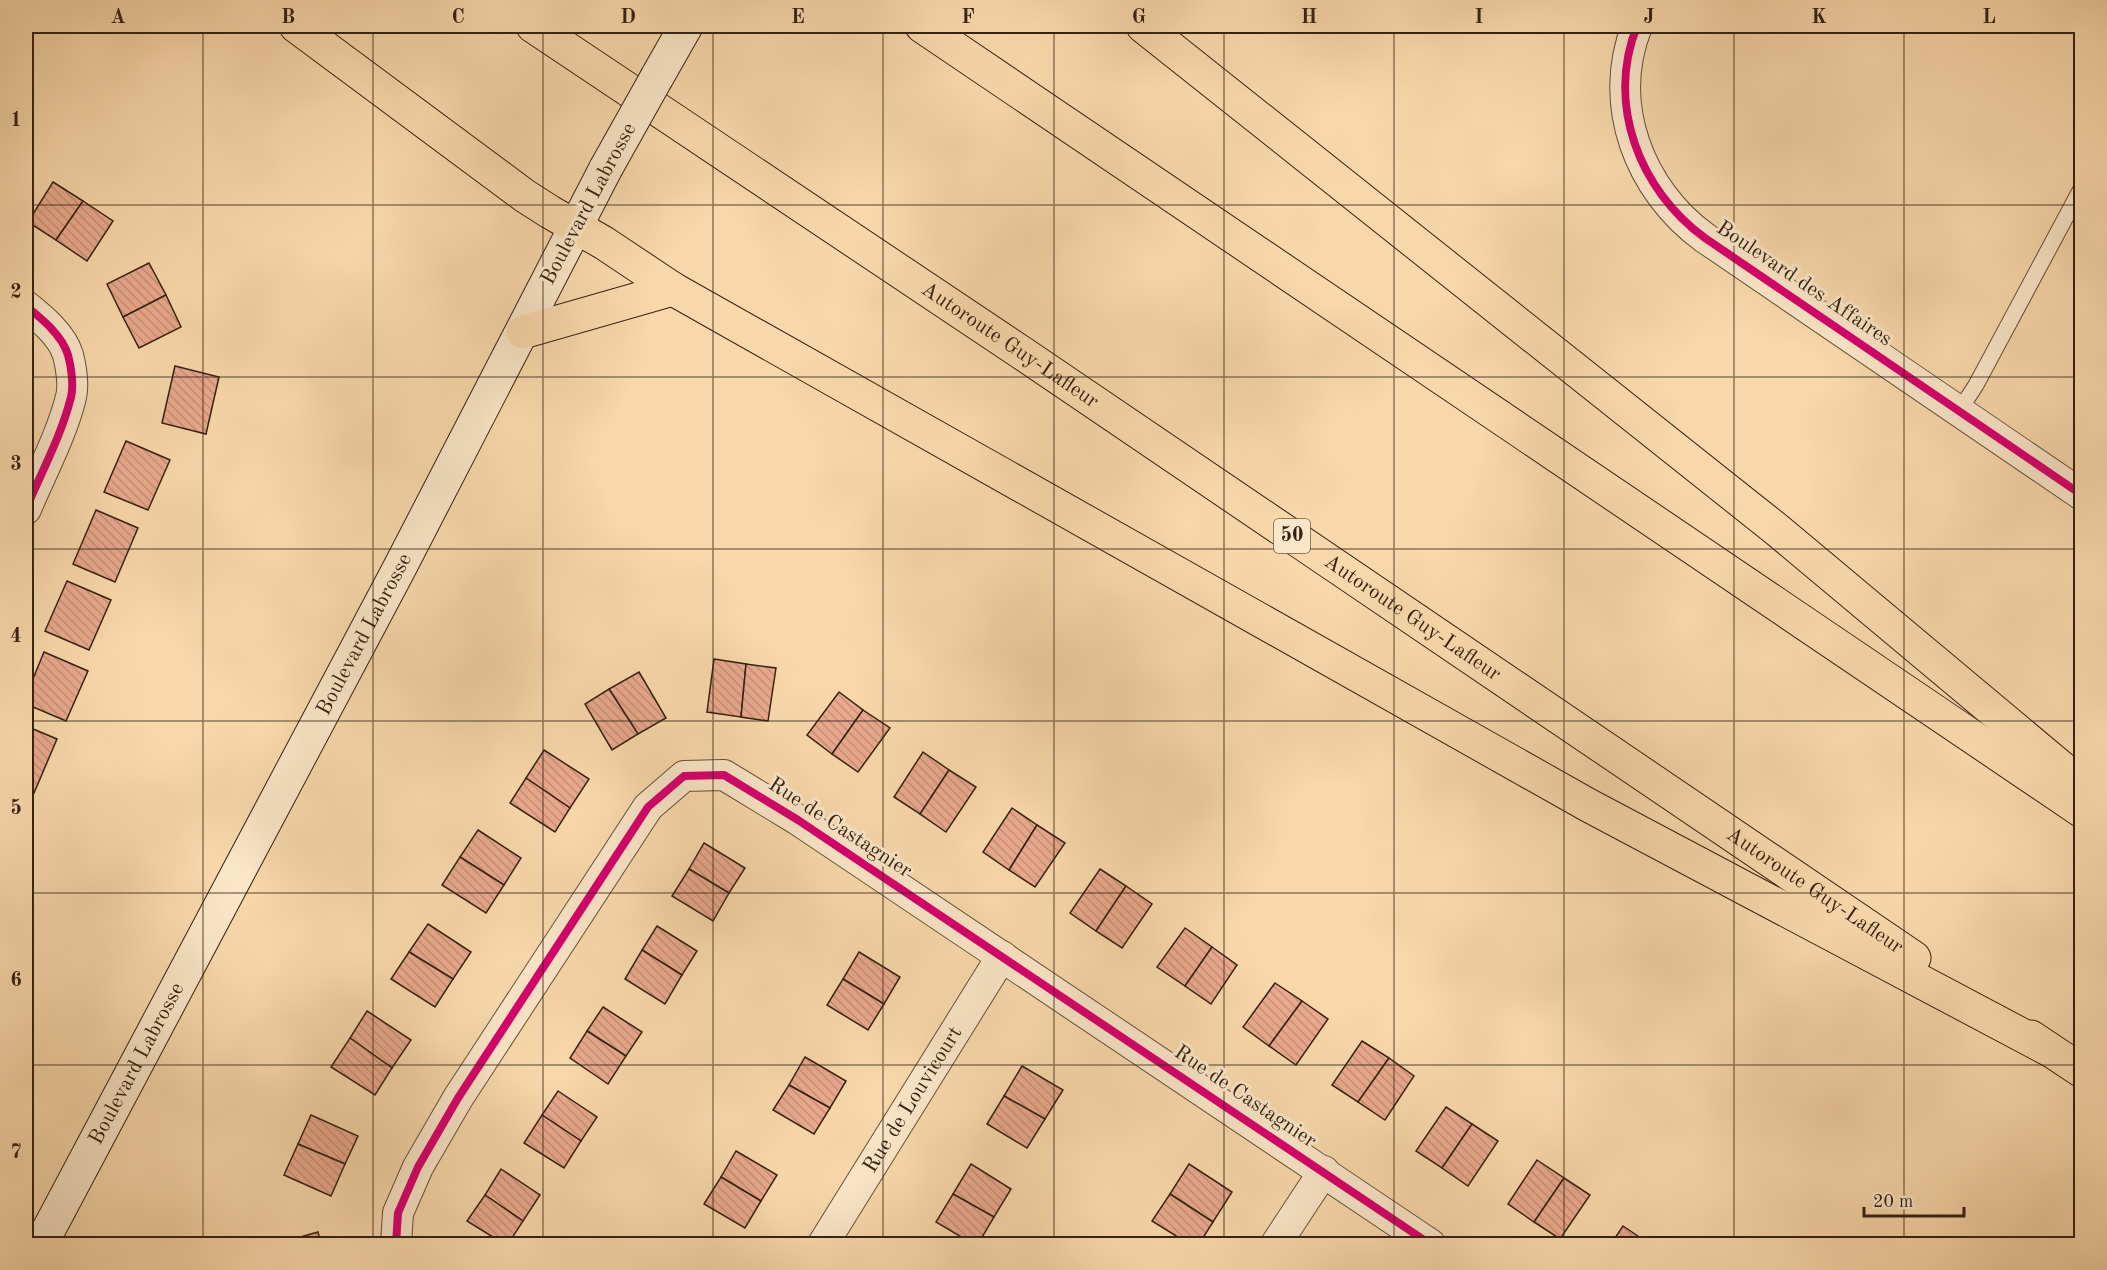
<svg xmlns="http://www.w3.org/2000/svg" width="2107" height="1270" viewBox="0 0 2107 1270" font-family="'Old Standard TT',serif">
	<defs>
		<pattern id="building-back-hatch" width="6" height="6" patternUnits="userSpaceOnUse" patternTransform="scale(1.5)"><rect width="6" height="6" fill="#e9a98d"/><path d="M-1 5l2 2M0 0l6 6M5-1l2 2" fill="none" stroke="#c89179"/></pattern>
	</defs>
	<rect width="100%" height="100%" fill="#f8d8ab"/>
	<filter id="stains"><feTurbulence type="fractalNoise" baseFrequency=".00333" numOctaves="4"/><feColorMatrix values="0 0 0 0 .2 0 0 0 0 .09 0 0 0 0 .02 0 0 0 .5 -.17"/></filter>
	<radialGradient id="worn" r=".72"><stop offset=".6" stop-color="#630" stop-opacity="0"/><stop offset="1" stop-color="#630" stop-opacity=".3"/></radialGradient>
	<g fill="url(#building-back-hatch)" stroke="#352112" stroke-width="1.5">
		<polygon points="26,156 31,160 26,169"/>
		<polygon points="53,182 83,201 56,240 28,222"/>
		<polygon points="83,201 113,221 87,261 56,240"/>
		<polygon points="149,263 166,295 123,317 107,284"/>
		<polygon points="166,295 181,327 139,348 123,317"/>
		<polygon points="175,366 219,377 206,434 162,423"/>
		<polygon points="126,441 170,460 148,510 104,492"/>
		<polygon points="96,510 138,528 115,582 73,564"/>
		<polygon points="67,581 111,600 89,650 45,631"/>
		<polygon points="44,652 88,671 66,721 26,704 26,696"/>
		<polygon points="714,659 746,664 741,717 707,712"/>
		<polygon points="746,664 776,668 768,721 741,717"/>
		<polygon points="639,672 666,718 638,734 609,689"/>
		<polygon points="609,689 638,734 612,750 585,704"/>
		<polygon points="839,692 863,710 832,754 807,735"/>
		<polygon points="863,710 890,728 858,772 832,754"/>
		<polygon points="26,726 57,739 34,793 26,789"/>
		<polygon points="544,750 589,779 570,808 526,778"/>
		<polygon points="923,752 949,770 920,814 894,797"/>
		<polygon points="949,770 976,787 946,832 920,814"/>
		<polygon points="526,778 570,808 555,832 510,803"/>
		<polygon points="1012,808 1037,825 1009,870 983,852"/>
		<polygon points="1037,825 1065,843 1035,887 1009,870"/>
		<polygon points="478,830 521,858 504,885 460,857"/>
		<polygon points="704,843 745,868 729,893 689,869"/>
		<polygon points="460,857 504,885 486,913 442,885"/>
		<polygon points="689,869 729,893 713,921 672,896"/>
		<polygon points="1100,869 1126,886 1096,931 1070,913"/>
		<polygon points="1126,886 1152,904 1122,948 1096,931"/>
		<polygon points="428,924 471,952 453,979 409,952"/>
		<polygon points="657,926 697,951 682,975 642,950"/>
		<polygon points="1185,928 1212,947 1185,986 1157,967"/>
		<polygon points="1212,947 1237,965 1211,1004 1185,986"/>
		<polygon points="642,950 682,975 665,1004 625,979"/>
		<polygon points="409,952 453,979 435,1007 391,979"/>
		<polygon points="859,952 900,977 884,1004 843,979"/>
		<polygon points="843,979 884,1004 868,1030 827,1005"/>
		<polygon points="1275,983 1302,1001 1269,1046 1243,1027"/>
		<polygon points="1302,1001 1328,1019 1296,1065 1269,1046"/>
		<polygon points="603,1007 642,1032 626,1056 587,1031"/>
		<polygon points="367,1011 411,1040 392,1068 350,1038"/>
		<polygon points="587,1031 626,1056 608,1084 570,1058"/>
		<polygon points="350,1038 392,1068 375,1095 331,1067"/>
		<polygon points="1362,1041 1389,1058 1358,1102 1332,1085"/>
		<polygon points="805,1057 846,1081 830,1108 789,1085"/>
		<polygon points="1389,1058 1414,1076 1385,1120 1358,1102"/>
		<polygon points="1022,1066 1063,1090 1045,1119 1004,1096"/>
		<polygon points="789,1085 830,1108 814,1134 773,1110"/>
		<polygon points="558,1091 597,1117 581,1141 542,1115"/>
		<polygon points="1004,1096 1045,1119 1027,1148 987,1124"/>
		<polygon points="1446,1107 1472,1124 1442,1168 1416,1151"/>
		<polygon points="311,1115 358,1136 345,1164 298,1144"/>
		<polygon points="542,1115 581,1141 564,1168 524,1143"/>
		<polygon points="1472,1124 1498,1141 1468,1186 1442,1168"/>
		<polygon points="298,1144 345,1164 331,1196 284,1175"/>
		<polygon points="736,1151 777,1175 761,1201 721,1177"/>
		<polygon points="1537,1160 1564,1178 1534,1222 1508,1204"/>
		<polygon points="971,1164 1011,1189 994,1217 953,1194"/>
		<polygon points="1189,1164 1232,1192 1213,1222 1170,1194"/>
		<polygon points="501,1169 540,1195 523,1221 485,1195"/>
		<polygon points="721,1177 761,1201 745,1228 704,1204"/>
		<polygon points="1564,1178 1590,1195 1560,1239 1534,1222"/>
		<polygon points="953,1194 994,1217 978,1244 973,1244 936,1222"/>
		<polygon points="1170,1194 1213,1222 1199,1244 1189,1244 1152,1221"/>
		<polygon points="485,1195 523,1221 508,1244 504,1244 467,1221"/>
		<polygon points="1623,1226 1648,1243 1648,1244 1611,1244"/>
		<polygon points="318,1232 321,1244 276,1244"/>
	</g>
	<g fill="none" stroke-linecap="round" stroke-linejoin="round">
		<defs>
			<polyline id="lane" points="1959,411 1976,385 2082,187"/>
			<g id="street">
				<path d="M1637,26C1606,104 1639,190 1705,238L2082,495"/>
				<path d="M26,306C41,318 62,335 68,355C71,366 74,385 71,397C62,434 41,473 26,509"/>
				<polyline points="396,1244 398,1213 418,1167 458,1098 648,807 684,776 724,775 798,820 1430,1244"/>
				<path id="s1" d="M823,1244L1002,956"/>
				<polyline points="1276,1244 1324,1171"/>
			</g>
			<g id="secondary">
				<polyline points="657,77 686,26"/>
				<path id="s2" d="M41,1244L399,569L606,168"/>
			</g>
			<g id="highway">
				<polyline points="296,26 525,196 550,212 604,243 673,289 1588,805 2050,1050"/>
				<path id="s3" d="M533,26L1022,353L1914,958"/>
				<polyline points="922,26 2082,811"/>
				<polyline points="1143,26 1776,529 2082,785"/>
				<polyline points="523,332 673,289"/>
				<polyline points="2031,1037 2082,1071"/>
			</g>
		</defs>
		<use href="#lane" stroke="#664f38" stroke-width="17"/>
		<use href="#street" stroke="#664f38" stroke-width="32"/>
		<use href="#secondary" stroke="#352112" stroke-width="35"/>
		<use href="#highway" stroke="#352112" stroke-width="35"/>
		<use href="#lane" stroke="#fae6c8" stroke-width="15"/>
		<use href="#street" stroke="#fae6c8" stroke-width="30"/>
		<use href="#secondary" stroke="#fae6c8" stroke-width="33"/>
		<use href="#highway" stroke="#f8d8ab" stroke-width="33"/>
		<defs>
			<polyline id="secondary-bridge" points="606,168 657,77"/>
		</defs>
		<use href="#secondary-bridge" stroke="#352112" stroke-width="35" stroke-linecap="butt"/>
		<use href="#secondary-bridge" stroke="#fae6c8" stroke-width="33"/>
		<defs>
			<g id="cycleway">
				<path d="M1637,26C1606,104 1639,190 1705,238L2082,495"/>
				<path d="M26,306C41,318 62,335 68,355C71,366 74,385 71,397C62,434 41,473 26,509"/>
				<polyline points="396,1244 398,1213 418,1167 458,1098 648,807 684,776 724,775 798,820 1430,1244"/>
			</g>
		</defs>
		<use href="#cycleway" stroke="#fae6c8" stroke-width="11"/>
		<use href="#cycleway" stroke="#d6006c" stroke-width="8"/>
	</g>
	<path fill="none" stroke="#352112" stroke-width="1.5" stroke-opacity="0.55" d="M203,26V1244M373,26V1244M543,26V1244M713,26V1244M883,26V1244M1054,26V1244M1224,26V1244M1394,26V1244M1564,26V1244M1734,26V1244M1904,26V1244M26,205H2082M26,377H2082M26,549H2082M26,721H2082M26,893H2082M26,1065H2082"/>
	<g text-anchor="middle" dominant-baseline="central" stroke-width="6" stroke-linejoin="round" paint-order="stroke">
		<rect fill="#fae6c8" stroke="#705c49" stroke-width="1.5" x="1274" y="519" width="36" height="34" rx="4.5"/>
		<g font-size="20" font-weight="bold" fill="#352112">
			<text x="1292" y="536">50</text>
		</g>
		<g font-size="21" fill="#352112" stroke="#fae6c8">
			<text transform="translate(589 204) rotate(-62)">Boulevard Labrosse</text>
			<text transform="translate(1804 284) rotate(34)">Boulevard des Affaires</text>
			<text stroke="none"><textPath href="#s3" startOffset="574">Autoroute Guy-Lafleur</textPath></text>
			<text stroke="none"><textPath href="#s3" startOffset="1060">Autoroute Guy-Lafleur</textPath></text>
			<text stroke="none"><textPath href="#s2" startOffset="690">Boulevard Labrosse</textPath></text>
			<text transform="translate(840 828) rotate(33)">Rue de Castagnier</text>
			<text stroke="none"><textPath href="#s3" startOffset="1546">Autoroute Guy-Lafleur</textPath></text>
			<text stroke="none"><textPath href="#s2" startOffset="204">Boulevard Labrosse</textPath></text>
			<text transform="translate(1245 1097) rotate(34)">Rue de Castagnier</text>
			<text stroke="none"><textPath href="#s1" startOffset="170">Rue de Louvicourt</textPath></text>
		</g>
	</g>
	<rect width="2107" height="1270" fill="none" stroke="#f8d8ab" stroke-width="66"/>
	<path d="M1864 1207v9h100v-9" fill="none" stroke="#352112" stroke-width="3"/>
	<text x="1873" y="1207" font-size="18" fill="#352112" stroke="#fae6c8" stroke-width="4.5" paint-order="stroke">20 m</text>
	<rect x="33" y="33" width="2041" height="1204" fill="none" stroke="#352112" stroke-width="2"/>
	<g font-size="20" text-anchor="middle" font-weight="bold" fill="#352112">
		<text x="118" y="23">A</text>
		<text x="288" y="23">B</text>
		<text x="458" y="23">C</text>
		<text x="628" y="23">D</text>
		<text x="798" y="23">E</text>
		<text x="968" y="23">F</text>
		<text x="1139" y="23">G</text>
		<text x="1309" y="23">H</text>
		<text x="1479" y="23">I</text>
		<text x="1649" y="23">J</text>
		<text x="1819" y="23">K</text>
		<text x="1989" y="23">L</text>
		<text x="16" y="126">1</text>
		<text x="16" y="298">2</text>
		<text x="16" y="470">3</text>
		<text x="16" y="642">4</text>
		<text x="16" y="814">5</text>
		<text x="16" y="986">6</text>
		<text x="16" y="1158">7</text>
	</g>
	<rect width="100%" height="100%" filter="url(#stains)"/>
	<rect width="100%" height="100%" fill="url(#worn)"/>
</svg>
